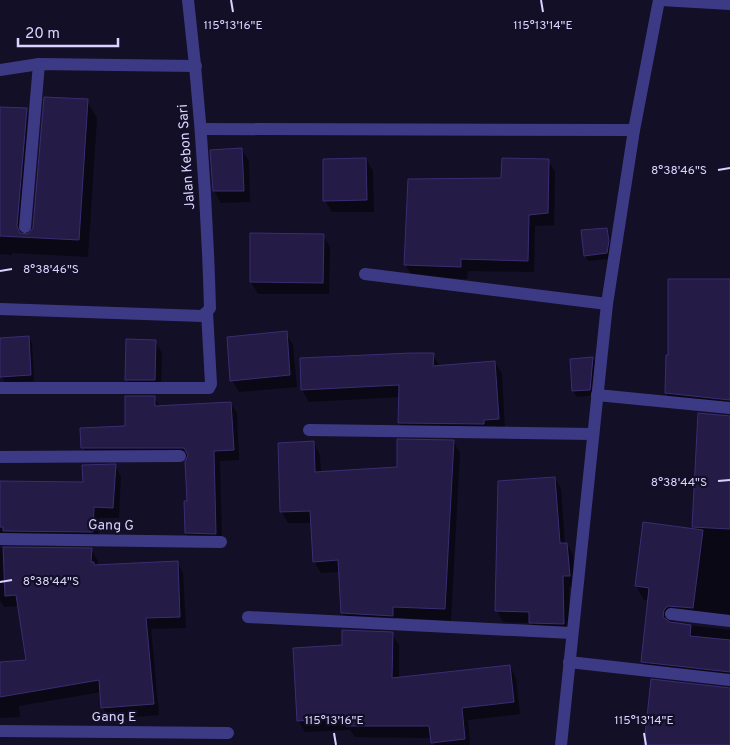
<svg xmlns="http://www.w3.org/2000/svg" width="730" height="745" viewBox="0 0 730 745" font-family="Overpass,sans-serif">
	<rect width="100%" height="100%" fill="#130f26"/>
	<g fill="#0007">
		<polygon points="87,101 97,118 88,257 12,253 12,255 0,254 0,108 26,109 36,126 27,236 32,233"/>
		<polygon points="242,150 249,161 250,202 221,203 214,191 212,151"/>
		<polygon points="366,159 373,171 374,212 332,212 325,200"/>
		<polygon points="548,160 555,172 554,225 535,226 534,272 468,271 467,279 412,276 405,264 503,179"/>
		<polygon points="607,229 610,235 611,248 609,259 588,261 585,255"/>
		<polygon points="323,235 330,247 329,294 258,294 251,282"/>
		<polygon points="730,284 730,412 674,407 666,393 667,356"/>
		<polygon points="286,333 293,345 297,387 239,392 232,380"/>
		<polygon points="28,337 32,343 34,381 5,383 2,377 0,339"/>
		<polygon points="155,341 162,353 161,391 134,391 127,380"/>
		<polygon points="433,355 440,367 495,362 502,374 505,430 406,435 399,423 400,397 309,402 302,390"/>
		<polygon points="593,358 596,364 593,395 577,397 573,391"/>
		<polygon points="154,397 160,407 230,403 237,413 239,460 220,461 222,544 192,544 186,533 188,502 188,459 89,459 83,448 82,429 126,427"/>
		<polygon points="699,414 730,417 730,625 680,619 670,623 730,630 730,684 650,675 642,662 648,600 644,600 636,586 693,530"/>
		<polygon points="453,441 460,453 451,621 399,618 349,625 342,613 340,572 321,573 314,561 312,523 288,523 281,511 314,443 320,455 321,473 398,468"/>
		<polygon points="115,466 121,477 119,518 99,518 98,543 0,533 0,482 85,483"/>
		<polygon points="555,478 561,489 565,544 567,544 573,555 575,587 569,587 570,635 537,633 531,623 503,622 497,611"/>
		<polygon points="0,548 91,550 98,561 97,566 177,562 183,573 186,628 151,629 159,715 109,719 103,708 101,692 19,706 20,717 0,718 0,664 27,661 19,606 4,607 0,600"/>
		<polygon points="392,634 399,645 399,679 510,666 516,678 520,714 468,720 470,745 434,745 432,738 355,737 350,730 305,732 298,720 344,647"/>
	</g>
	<g fill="#241b47" stroke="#3b2d73">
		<polygon points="44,97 88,99 79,240 0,236 0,107 27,108 17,226 20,233 28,234 33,228"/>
		<polygon points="242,148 244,191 213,191 210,150"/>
		<polygon points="366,158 367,200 323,201 323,159"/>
		<polygon points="502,158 549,159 548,213 529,215 528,261 461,259 461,267 404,265 408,179 501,178"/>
		<polygon points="607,228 609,241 607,253 584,256 581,230"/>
		<polygon points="250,233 324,234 323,283 250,282"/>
		<polygon points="668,279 730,279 730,400 665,393 666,355 668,355"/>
		<polygon points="287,331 290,375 230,381 227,337"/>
		<polygon points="29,336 31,375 0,377 0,338"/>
		<polygon points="126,339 156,340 155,380 125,380"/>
		<polygon points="411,353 434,353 433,366 495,361 499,419 484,420 484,424 398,423 399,385 301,390 300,358"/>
		<polygon points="593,357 590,390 572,391 570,359"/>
		<polygon points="125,396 155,396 155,406 231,402 234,450 214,451 216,534 185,533 184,501 187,501 185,462 188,455 184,448 81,448 80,428 125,426"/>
		<polygon points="698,413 730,416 730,529 692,527"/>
		<polygon points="397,439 454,440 445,609 393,607 393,616 341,613 338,560 313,562 310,511 280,512 278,443 314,441 315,472 397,467"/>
		<polygon points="116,464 113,508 94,507 93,532 3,531 3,527 0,527 0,481 83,482 82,465"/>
		<polygon points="555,477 560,543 567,543 570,576 563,576 564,624 529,623 529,612 495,611 498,481"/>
		<polygon points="643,522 703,530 693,608 668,606 664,610 663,617 670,622 691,625 690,636 730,640 730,672 641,662 649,588 635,586"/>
		<polygon points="3,547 92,548 91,562 94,562 94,565 178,561 180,617 146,618 154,704 101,708 99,680 0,697 0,662 26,660 16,595 5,596"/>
		<polygon points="342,630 393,632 392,678 510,665 514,702 462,708 465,739 431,743 429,726 346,726 346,718 297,721 293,648 342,645"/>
		<polygon points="651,679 730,688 730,745 644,745"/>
	</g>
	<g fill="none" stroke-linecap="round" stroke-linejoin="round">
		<g stroke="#3d3a85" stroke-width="12">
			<polyline points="661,0 730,4"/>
			<polyline points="0,70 39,64 196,66"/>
			<polyline points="201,129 634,130"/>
			<polyline points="25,227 39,64"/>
			<polyline points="365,274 607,304"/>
			<polyline points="0,309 202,316 207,312"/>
			<path d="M0,388H209L211,384L207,312L210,308C207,205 200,102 188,0"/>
			<polyline points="597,395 730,408"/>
			<polyline points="309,430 593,434"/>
			<polyline points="0,457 180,456"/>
			<polyline points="0,539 221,542"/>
			<polyline points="671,614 730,621"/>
			<polyline points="248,617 572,633"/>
			<polyline points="569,662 730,680"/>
			<polyline points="0,731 228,733"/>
			<polyline points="561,745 607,304 634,130 659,0"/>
		</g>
	</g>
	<path fill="none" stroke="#d9d4ff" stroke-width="2" d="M231,0L233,12M541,0L543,12M718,170L730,168M0,271L12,269M718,481L730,480M0,582L12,580M334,733L336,745M644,733L646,745"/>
	<g text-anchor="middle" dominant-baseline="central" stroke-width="4.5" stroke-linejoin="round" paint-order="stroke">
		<g font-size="14" fill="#d9d4ff" stroke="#130f26">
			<text transform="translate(187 157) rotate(-94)">Jalan Kebon Sari</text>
			<text transform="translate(111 526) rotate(1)">Gang G</text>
			<text x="114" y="717">Gang E</text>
		</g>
	</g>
	<g font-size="12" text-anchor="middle" fill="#d9d4ff" stroke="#130f26" stroke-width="4.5" stroke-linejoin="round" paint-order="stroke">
		<text x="233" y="29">115°13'16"E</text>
		<text x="543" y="29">115°13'14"E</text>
		<text x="679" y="174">8°38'46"S</text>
		<text x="51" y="273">8°38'46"S</text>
		<text x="679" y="486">8°38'44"S</text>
		<text x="51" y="585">8°38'44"S</text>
		<text x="334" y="724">115°13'16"E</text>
		<text x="644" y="724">115°13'14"E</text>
	</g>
	<path d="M18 38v8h100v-8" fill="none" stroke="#d9d4ff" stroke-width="2.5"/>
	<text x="25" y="38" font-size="15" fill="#d9d4ff" stroke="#130f26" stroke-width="4" paint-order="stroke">20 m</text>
</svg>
